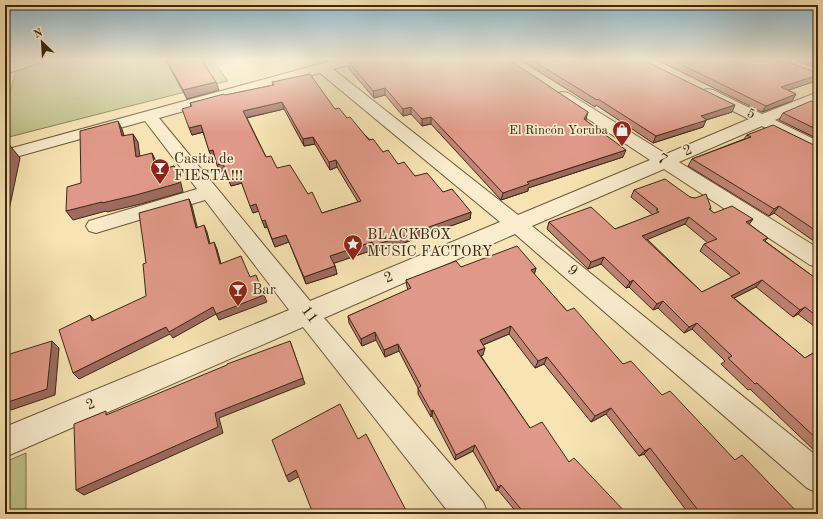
<svg xmlns="http://www.w3.org/2000/svg" width="823" height="519" viewBox="0 0 823 519" font-family="'Old Standard TT',serif">
	<rect width="100%" height="100%" fill="#f7e3b3"/>
	<filter id="stains"><feTurbulence type="fractalNoise" baseFrequency=".005" numOctaves="4"/><feColorMatrix values="0 0 0 0 .2 0 0 0 0 .09 0 0 0 0 .02 0 0 0 .5 -.17"/></filter>
	<radialGradient id="worn" r=".72"><stop offset=".6" stop-color="#630" stop-opacity="0"/><stop offset="1" stop-color="#630" stop-opacity=".3"/></radialGradient>
	<g fill="#bfc38b" stroke="#7f754e">
		<polygon points="52,59 212,59 228,81 5,138 5,109 16,71"/>
		<polygon points="26,453 26,514 5,514 5,462"/>
	</g>
	<g fill="none" stroke-linecap="round" stroke-linejoin="round">
		<defs>
			<g id="minor">
				<polygon points="23,59 44,59 42,62 5,74 5,65"/>
				<path d="M338,59H361L359,62L333,69L518,215L650,160L558,99L556,96L558,93L563,92L568,93L666,154L749,119L703,96L701,93L703,90L708,89L713,90L762,114L818,92V101L775,120L818,141V153L812,152L762,126L679,162L818,248V267L810,265L664,169L532,226L818,457V493L807,488L515,234L324,318L483,502L488,514H450L303,327L5,457V427L289,310L205,200L96,233L89,231L86,226L89,221L197,189L145,121L5,160V150ZM320,73L500,222L310,301L159,118Z"/>
			</g>
		</defs>
		<use href="#minor" stroke="#6d563a" stroke-width="2"/>
		<use href="#minor" fill="#faedce" fill-rule="evenodd"/>
	</g>
	<g fill="#c18475" stroke="#3f2712" fill-rule="evenodd">
		<polygon points="165,59 201,59 219,90 187,99"/>
		<polygon points="519,59 641,59 732,112 706,120 703,127 653,143 596,105 595,107"/>
		<polygon points="655,59 780,59 816,81 788,90 796,94 792,101 762,112"/>
		<polygon points="792,59 818,59 818,69"/>
		<polygon points="349,62 586,119 586,120 623,157 528,188 528,191 501,200 431,124 422,126 411,114 403,116 385,95 374,98 349,69"/>
		<path d="M272,82L335,109L347,118L383,152L398,164L415,176L443,192L471,212L470,219L401,244L374,252L373,250L334,263L335,266L337,274L306,284L289,242L275,247L267,227L265,228L259,211L253,213L242,183L231,186L226,170L220,172L215,157L212,158L203,132L192,135L191,106L190,103L273,85ZM284,109L304,146L315,144L330,170L337,167L358,202L322,213L308,194L277,168L266,157L247,118Z"/>
		<polygon points="818,104 818,139 779,120 783,113"/>
		<polygon points="747,135 818,147 818,244 774,213 769,216 688,166 692,159 744,139"/>
		<path d="M634,190L690,197L711,208L710,210L714,213L753,219L749,224L768,238L765,241L818,280V329L798,314L793,317L756,287L734,298L805,358L818,350V454L750,389L748,390L721,364L725,361L692,329L684,333L658,308L653,310L629,287L626,288L601,264L588,269L547,229L549,222L615,229L653,215L631,197ZM685,224L708,243L704,244L700,251L732,277L702,292L647,239Z"/>
		<polygon points="461,267 536,268 534,274 567,311 623,364 662,395 735,460 799,514 689,514 644,454 639,456 606,414 591,422 544,364 535,368 509,334 483,345 483,355 481,356 530,428 627,514 518,514 498,490 496,491 473,451 455,460 432,416 431,417 418,394 418,388 399,351 385,357 376,340 362,346 349,323 348,316 408,290 407,287 406,280"/>
	</g>
	<g fill="#9d6b5f" stroke="#3f2712">
		<polygon points="818,75 818,79 816,81 777,94 781,87"/>
		<polygon points="216,82 219,90 187,99 183,90"/>
		<polygon points="385,88 385,95 374,98 373,91"/>
		<polygon points="796,94 792,101 762,112 766,106"/>
		<polygon points="282,102 284,109 245,118 243,111"/>
		<polygon points="735,105 732,112 706,120 703,127 653,143 656,136 701,116"/>
		<polygon points="411,107 411,114 403,116 403,109"/>
		<polygon points="588,112 586,119 582,126 584,119"/>
		<polygon points="431,117 431,124 422,126 422,119"/>
		<polygon points="118,121 122,129 127,145 122,136"/>
		<polygon points="201,125 204,132 192,135 189,128"/>
		<polygon points="133,134 138,142 141,165 136,157"/>
		<polygon points="313,137 315,144 304,146 303,139"/>
		<polygon points="8,143 20,158 5,229 5,155"/>
		<polygon points="213,150 215,157 212,158 209,151"/>
		<polygon points="626,150 623,157 528,188 528,191 501,200 503,193 527,182"/>
		<polygon points="152,153 156,161 161,179 156,171"/>
		<polygon points="336,160 337,167 330,170 329,162"/>
		<polygon points="223,163 226,170 220,172 217,165"/>
		<polygon points="174,166 179,175 183,192 141,204 107,212 106,211 73,220 66,211"/>
		<polygon points="239,176 242,183 231,186 228,179"/>
		<polygon points="189,199 192,206 199,234 196,228"/>
		<polygon points="256,204 259,211 253,213 250,206"/>
		<polygon points="779,206 774,213 769,216 774,209"/>
		<polygon points="471,212 470,219 401,244 374,252 374,245"/>
		<polygon points="689,217 685,224 639,243 642,236"/>
		<polygon points="753,219 748,226 746,222"/>
		<polygon points="265,220 267,227 265,228 262,221"/>
		<polygon points="204,225 207,232 212,251 209,244"/>
		<polygon points="286,235 289,242 275,247 272,239"/>
		<polygon points="214,242 217,249 223,271 220,264"/>
		<polygon points="372,242 373,250 332,264 330,256"/>
		<polygon points="604,257 601,264 588,269 591,262"/>
		<polygon points="335,266 337,274 306,284 304,277"/>
		<polygon points="536,268 534,276 531,270"/>
		<polygon points="633,280 629,287 626,288 630,282"/>
		<polygon points="762,280 756,287 726,302 731,296"/>
		<polygon points="264,295 267,302 219,320 216,314 173,338 170,334 79,379 73,373 166,327 213,307"/>
		<polygon points="663,301 658,308 653,310 657,304"/>
		<polygon points="805,307 798,314 793,317 800,310"/>
		<polygon points="90,315 96,322 92,321"/>
		<polygon points="697,323 692,329 684,333 689,327"/>
		<polygon points="511,326 509,334 478,347 480,340"/>
		<polygon points="375,332 376,340 362,346 361,339"/>
		<polygon points="52,341 59,348 55,395 11,410 5,406 5,403"/>
		<polygon points="290,341 305,384 219,418 223,433 84,495 76,490 215,413"/>
		<polygon points="398,344 399,351 385,357 384,350"/>
		<polygon points="485,348 483,355 476,358 477,351"/>
		<polygon points="547,357 544,364 535,368 538,361"/>
		<polygon points="611,408 606,414 591,422 595,416"/>
		<polygon points="433,410 432,416 431,417 431,411"/>
		<polygon points="475,445 473,451 455,460 456,455"/>
		<polygon points="650,448 644,454 639,456 645,451"/>
		<polygon points="296,470 300,476 289,482 286,476"/>
		<polygon points="501,485 498,490 496,491 498,487"/>
	</g>
	<g fill="#e09988" stroke="#3f2712" fill-rule="evenodd">
		<polygon points="166,59 201,59 216,82 183,90"/>
		<polygon points="364,59 508,59 588,112 584,119 626,150 527,182 529,184 503,193 431,117 422,119 411,107 403,109 385,88 373,91 349,62"/>
		<polygon points="530,59 641,59 735,105 701,116 707,120 656,136 598,99 597,100"/>
		<polygon points="670,59 780,59 818,73 818,75 781,87 796,94 766,106"/>
		<polygon points="813,59 818,59 818,61"/>
		<path d="M310,74L335,109L339,108L347,118L350,117L369,140L373,139L383,152L388,150L398,164L404,162L415,176L427,173L443,192L452,189L471,212L401,237L374,245L372,242L330,256L335,266L304,277L286,235L272,239L265,220L262,221L256,204L250,206L239,176L228,179L223,163L217,165L213,150L209,151L201,125L189,128L182,109L192,106L190,103L224,94L225,95L274,85L272,82ZM282,102L303,139L313,137L329,162L336,160L361,201L322,213L312,192L308,194L290,165L277,168L271,156L266,157L243,111Z"/>
		<polygon points="811,101 818,104 818,130 783,113"/>
		<polygon points="118,121 122,136 133,134 136,157 152,153 156,171 174,166 179,183 136,195 102,203 102,202 66,211 67,187 81,183 80,131"/>
		<polygon points="773,125 818,147 818,232 779,206 774,209 692,159 751,137 747,135"/>
		<polygon points="5,143 8,143 5,155"/>
		<path d="M665,179L690,197L695,198L706,194L711,208L709,209L714,213L732,206L753,219L746,222L768,238L763,240L818,280V317L805,307L800,310L762,280L731,296L805,358L818,350V440L757,383L755,384L728,358L732,356L697,323L689,327L663,301L657,304L633,280L630,282L604,257L591,262L549,222L591,207L615,229L659,212L656,210L658,209L634,190ZM689,217L717,239L704,244L740,273L702,292L642,236Z"/>
		<polygon points="189,199 196,228 204,225 209,244 214,242 220,264 241,256 250,277 256,275 264,295 216,314 213,307 169,332 166,327 73,373 59,330 90,315 92,321 146,296 143,264 146,263 139,213"/>
		<polygon points="517,246 536,268 531,270 567,311 574,308 623,364 631,361 662,395 670,391 735,460 742,455 799,514 701,514 650,448 645,451 611,408 595,416 547,357 538,361 511,326 480,340 485,348 477,351 530,428 542,422 569,462 574,458 627,514 525,514 501,485 498,487 475,445 456,455 433,410 431,411 418,388 421,386 398,344 384,350 375,332 361,339 348,316 411,288 406,280 456,261 461,267"/>
		<polygon points="52,341 47,389 5,403 5,384 10,354"/>
		<polygon points="290,341 303,378 215,413 218,427 76,490 74,424 106,411 106,415 227,365 227,364"/>
		<polygon points="340,404 358,439 366,434 408,514 308,514 312,511 296,470 286,476 272,440"/>
	</g>
	<linearGradient id="sky" x2="0" y2="1"><stop stop-color="#8ab8d0"/><stop offset="0.45" stop-color="#fbf2dd"/><stop offset="1" stop-color="#fbf2dd" stop-opacity="0"/></linearGradient>
	<rect width="823" height="132" fill="url(#sky)"/>
	<defs>
		<symbol id="shop-pin" viewBox="-11 -11 22 30"><path d="M0 17L-7.5 6A9.5 9.5 0 1 1 7.5 6Z" fill="#8f2418" stroke="#faedce"/><path d="M-5-2.5h2.3a2.7 3.5 0 0 1 5.4 0H5L5.5 6h-11ZM-1.5-2.5h3a1.5 2.3 0 0 0-3 0Z" fill="#fff"/></symbol>
		<symbol id="bar-pin" viewBox="-11 -11 22 30"><path d="M0 17L-7.5 6A9.5 9.5 0 1 1 7.5 6Z" fill="#8f2418" stroke="#faedce"/><path d="M-6-5H6L.8 .8V4.5H3.5V6h-7V4.5H-.8V.8Z" fill="#fff"/></symbol>
		<symbol id="sight-pin" viewBox="-11 -11 22 30"><path d="M0 17L-7.5 6A9.5 9.5 0 1 1 7.5 6Z" fill="#8f2418" stroke="#faedce"/><path d="M0-6L1.8-2.2L6-1.7L2.9 1.2L3.7 5.4L0 3.3L-3.7 5.4L-2.9 1.2L-6-1.7L-1.8-2.2Z" fill="#fff"/></symbol>
	</defs>
	<g fill-rule="evenodd">
		<use href="#shop-pin" x="611" y="119" width="22" height="30"/>
		<use href="#bar-pin" x="149" y="157" width="22" height="30"/>
		<use href="#sight-pin" x="342" y="233" width="22" height="30"/>
		<use href="#bar-pin" x="227" y="279" width="22" height="30"/>
	</g>
	<g text-anchor="middle" dominant-baseline="central" stroke-width="3.5" stroke-linejoin="round" paint-order="stroke">
		<g font-size="13" fill="#3f2712" stroke="#faedce">
			<text transform="translate(751 114) rotate(26)">5</text>
		</g>
		<g font-size="13" fill="#3f2712" stroke="#faedce" text-anchor="end">
			<text x="608" y="130">El Rincón Yoruba</text>
		</g>
		<g font-size="15" fill="#3f2712" stroke="#faedce">
			<text transform="translate(688 151) rotate(-23)">2</text>
			<text transform="translate(662 160) rotate(33)">7</text>
			<text transform="translate(572 271) rotate(40)">9</text>
			<text transform="translate(389 278) rotate(-23)">2</text>
			<text transform="translate(309 315) rotate(52)">11</text>
			<text transform="translate(91 405) rotate(-23)">2</text>
		</g>
		<g font-size="15" fill="#3f2712" stroke="#faedce" text-anchor="start">
			<text x="174" y="159">Casita de<tspan x="174" dy="17">FIESTA!!!</tspan></text>
			<text x="367" y="235">BLACKBOX<tspan x="367" dy="17">MUSIC FACTORY</tspan></text>
			<text x="252" y="290">Bar</text>
		</g>
	</g>
	<rect width="823" height="519" fill="none" stroke="#f7e3b3" stroke-width="20"/>
	<rect x="6" y="6" width="811" height="507" fill="none" stroke="#3f2712" stroke-width="2"/>
	<rect x="10" y="10" width="803" height="499" fill="none" stroke="#3f2712"/>
	<g transform="translate(42 42) rotate(335)" stroke="#faedce" stroke-width="3" paint-order="stroke">
	<path d="M0-3L7 15L0 10L-7 15Z" fill="#3f2712"/>
	<text y="-6" font-size="11" font-weight="bold" text-anchor="middle" fill="#3f2712">N</text>
	</g>
	<rect width="100%" height="100%" filter="url(#stains)"/>
	<rect width="100%" height="100%" fill="url(#worn)"/>
</svg>
